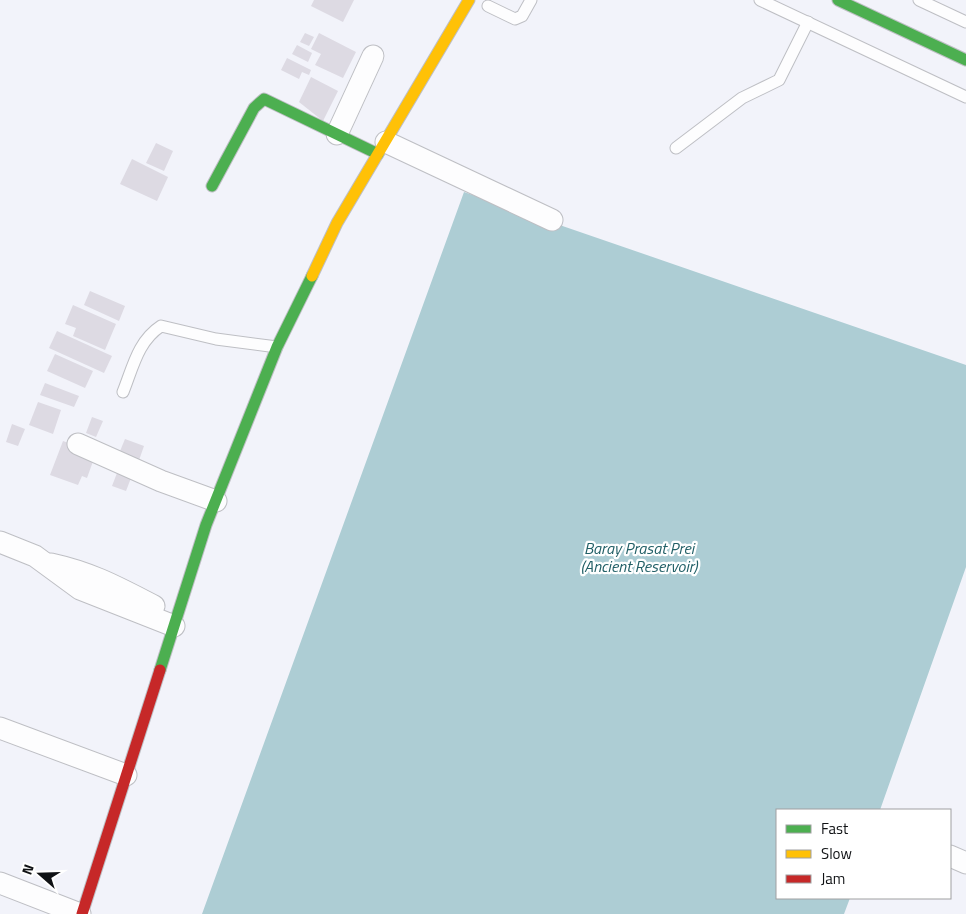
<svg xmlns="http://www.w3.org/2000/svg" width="966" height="914" viewBox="0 0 966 914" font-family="'Titillium Web',sans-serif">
	<rect width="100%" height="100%" fill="#f2f3fa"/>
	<polygon fill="#adcdd4" points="464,192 966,365 966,567 880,810 777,810 777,898 850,898 844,914 202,914"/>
	<g fill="#dddae3">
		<polygon points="314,0 354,0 343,22 311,6"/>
		<polygon points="305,33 314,37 309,46 300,42"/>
		<polygon points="319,33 356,52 343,78 315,65 321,54 311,49"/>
		<polygon points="297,45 312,53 308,62 292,54"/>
		<polygon points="287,58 311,70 309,75 302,72 299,79 281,70"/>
		<polygon points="311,77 338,91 323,121 299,102"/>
		<polygon points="156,143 173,151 164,171 146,163"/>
		<polygon points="132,159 168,177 157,201 120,184"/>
		<polygon points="90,291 125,306 119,321 84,305"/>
		<polygon points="73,305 116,324 105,350 73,336 76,328 65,324"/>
		<polygon points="57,331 112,356 104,373 49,348"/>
		<polygon points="55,354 93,371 85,388 47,371"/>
		<polygon points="45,383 79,396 74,407 40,395"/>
		<polygon points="38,402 61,410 53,434 29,425"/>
		<polygon points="92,417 103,421 96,437 86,433"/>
		<polygon points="12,424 25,429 18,446 6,442"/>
		<polygon points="125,439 144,446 138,463 118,456"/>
		<polygon points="63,441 96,453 87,478 82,476 78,485 50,475"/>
		<polygon points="117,473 131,478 126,491 112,486"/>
	</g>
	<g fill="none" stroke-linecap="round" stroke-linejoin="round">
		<defs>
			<g id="lane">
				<polyline points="760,0 966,97"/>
				<polyline points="919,0 966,22"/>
				<polyline points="488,6 515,19 522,16 531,0"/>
				<polyline points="676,148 742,98 779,80 808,22"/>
				<path d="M123,392C133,367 138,341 161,326L216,339L277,347"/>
			</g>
			<g id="street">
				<polyline points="337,134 373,56"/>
				<polyline points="386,142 552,220"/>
				<polyline points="78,444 161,481 216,501"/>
				<polyline points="0,542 35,556 80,589 174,626"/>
				<path d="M51,564C92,573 117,587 154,606"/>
				<polyline points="0,728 126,775"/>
				<polyline points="950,856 966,863"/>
				<polyline points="0,883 80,914"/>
			</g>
			<g id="fast">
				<polyline points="838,0 966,60"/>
				<polyline points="212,186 254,108 264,99 378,154"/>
				<polyline points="160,670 206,525 277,347 312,276"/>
			</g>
			<polyline id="slow" points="312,276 337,223 469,0"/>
			<polyline id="jam" points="82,914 160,670"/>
		</defs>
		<use href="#lane" stroke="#bebfc4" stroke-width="13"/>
		<use href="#street" stroke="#bebfc4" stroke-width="23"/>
		<use href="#fast" stroke="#bebfc4" stroke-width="13"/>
		<use href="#slow" stroke="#bebfc4" stroke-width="13"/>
		<use href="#jam" stroke="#bebfc4" stroke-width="13"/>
		<use href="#lane" stroke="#fdfdfe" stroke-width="11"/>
		<use href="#street" stroke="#fdfdfe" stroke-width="21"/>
		<use href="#fast" stroke="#4caf50" stroke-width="11"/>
		<use href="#slow" stroke="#ffc107" stroke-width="11"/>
		<use href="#jam" stroke="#c62828" stroke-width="11"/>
	</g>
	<g text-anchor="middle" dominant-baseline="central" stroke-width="4.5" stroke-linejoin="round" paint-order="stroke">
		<g font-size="16" font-style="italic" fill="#215f66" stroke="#fff">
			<text x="639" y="548">Baray Prasat Prei<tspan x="639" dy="18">(Ancient Reservoir)</tspan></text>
		</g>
	</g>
	<rect x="776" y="809" width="175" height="90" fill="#ffffff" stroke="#9fa0a1"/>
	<rect x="786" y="825" width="25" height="8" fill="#4caf50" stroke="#9fa0a1"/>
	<text x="821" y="834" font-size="15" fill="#101215">Fast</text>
	<rect x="786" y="850" width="25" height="8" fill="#ffc107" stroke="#9fa0a1"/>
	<text x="821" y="859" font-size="15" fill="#101215">Slow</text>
	<rect x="786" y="875" width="25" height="8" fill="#c62828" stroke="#9fa0a1"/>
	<text x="821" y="884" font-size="15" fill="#101215">Jam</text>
	<g transform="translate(40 874) rotate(290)" stroke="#ffffff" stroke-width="4" paint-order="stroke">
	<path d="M0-4L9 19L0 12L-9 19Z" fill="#101215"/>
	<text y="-8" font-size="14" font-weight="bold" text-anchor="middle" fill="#101215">N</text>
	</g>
</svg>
